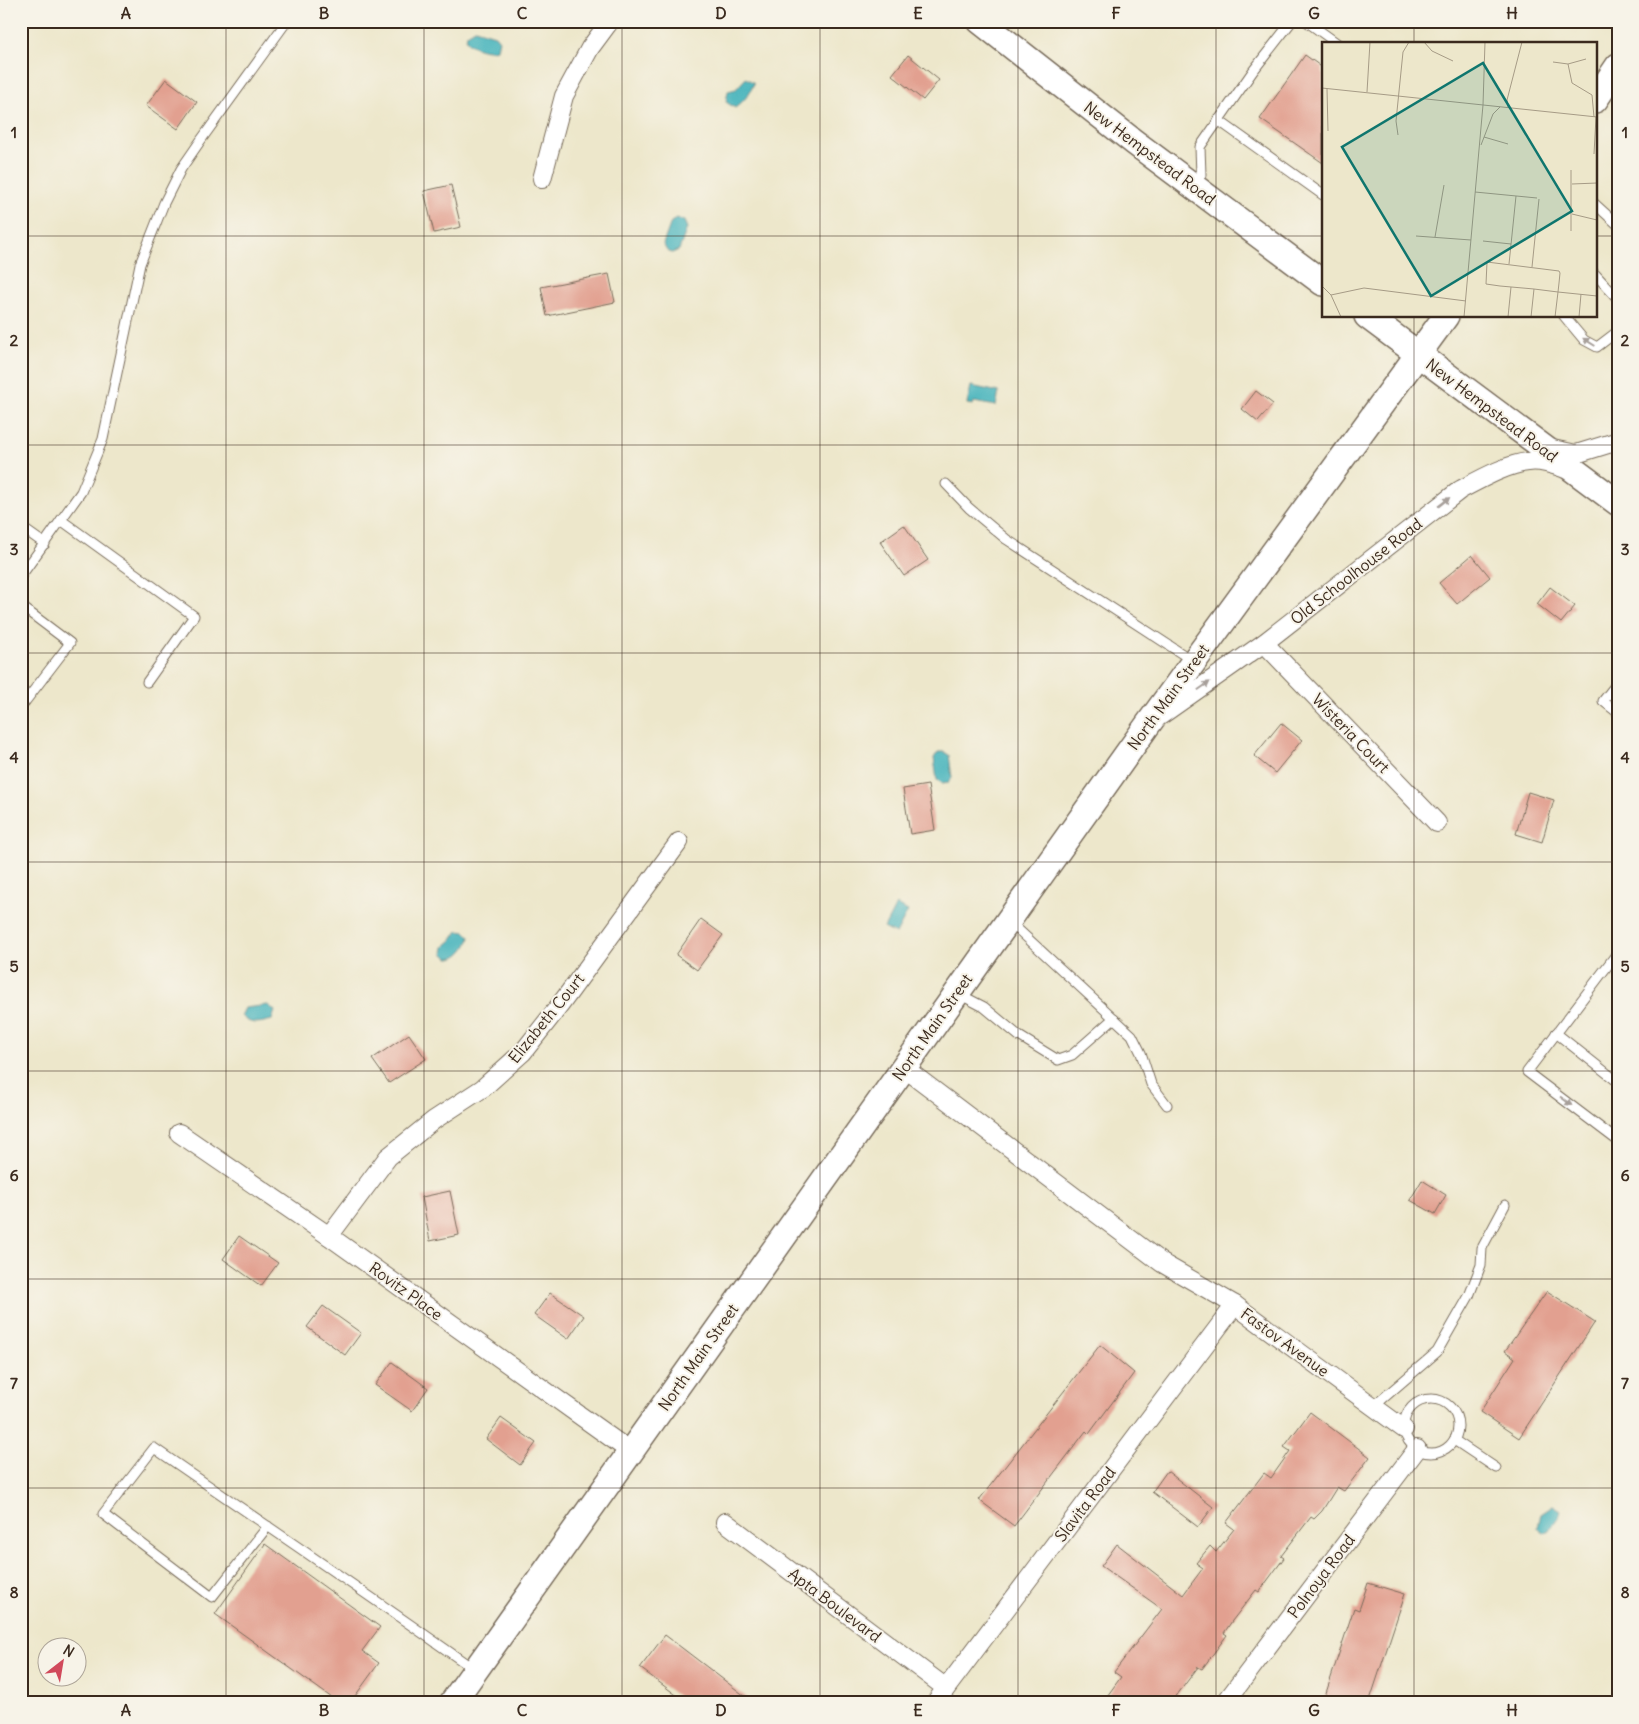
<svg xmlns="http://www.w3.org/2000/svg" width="1639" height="1724" viewBox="0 0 1639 1724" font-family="Delius,sans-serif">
	<rect width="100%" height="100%" fill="#f7f3e8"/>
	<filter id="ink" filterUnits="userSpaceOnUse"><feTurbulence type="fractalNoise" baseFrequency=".02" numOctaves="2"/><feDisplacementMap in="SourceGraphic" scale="10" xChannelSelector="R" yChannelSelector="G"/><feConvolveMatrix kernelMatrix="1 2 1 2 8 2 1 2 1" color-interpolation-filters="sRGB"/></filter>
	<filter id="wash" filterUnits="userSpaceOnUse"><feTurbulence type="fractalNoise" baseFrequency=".0096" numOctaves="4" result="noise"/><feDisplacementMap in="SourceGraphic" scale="20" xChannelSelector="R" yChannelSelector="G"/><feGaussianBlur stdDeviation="1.12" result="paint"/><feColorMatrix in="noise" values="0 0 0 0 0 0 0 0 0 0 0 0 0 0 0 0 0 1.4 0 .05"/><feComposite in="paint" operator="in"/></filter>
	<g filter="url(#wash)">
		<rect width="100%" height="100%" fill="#ede7cb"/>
		<g fill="#42b2bb" stroke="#3e6e6c">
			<path d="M475,29L495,35L499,40L497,49C489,52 471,48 466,40L467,34Z"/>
			<path d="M746,78L754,83C750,94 744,101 735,108L726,102L728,91L736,89Z"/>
			<polygon points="677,218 684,221 687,228 679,250 672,253 667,251 663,244 671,222"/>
			<polygon points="971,386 999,392 996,406 974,402 973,405 967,404"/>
			<polygon points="938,752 944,752 949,755 952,778 949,782 942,783 937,780 934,758"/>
			<polygon points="896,905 908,911 896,934 884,928"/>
			<path d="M458,931L466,932L470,937C468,947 459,959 448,958L443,953L444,947L452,940Z"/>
			<path d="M268,1005L275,1011L272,1020C260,1023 251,1026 241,1016L245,1008Z"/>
			<path d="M1553,1505L1561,1510C1560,1518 1554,1523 1550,1530L1544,1533L1538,1528L1541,1513Z"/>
		</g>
		<g id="blocks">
			<g fill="#e2a090">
				<polygon points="908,55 939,80 923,100 892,75"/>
				<polygon points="1305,55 1323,68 1323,163 1260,119"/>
				<polygon points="166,79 197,102 178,129 146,106"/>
				<polygon points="451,185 461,227 434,233 424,191"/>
				<polygon points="609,274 615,302 547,316 541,287"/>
				<polygon points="1256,391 1273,404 1258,422 1242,409"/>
				<polygon points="904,525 928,560 904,576 880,542"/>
				<polygon points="1472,555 1490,577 1457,604 1439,583"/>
				<polygon points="1550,587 1575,606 1561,623 1537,604"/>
				<polygon points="1281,723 1302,740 1275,773 1254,756"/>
				<polygon points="928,785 935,830 910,834 903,789"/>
				<polygon points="1528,792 1554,800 1542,842 1516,834"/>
				<polygon points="701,919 723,935 697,970 676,955"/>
				<polygon points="409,1034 426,1059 389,1083 372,1059"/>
				<polygon points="1422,1180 1446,1195 1435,1214 1410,1200"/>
				<polygon points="450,1191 459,1235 430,1241 422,1197"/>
				<polygon points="239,1236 278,1263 261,1286 223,1259"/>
				<polygon points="1547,1291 1595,1322 1519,1438 1480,1412 1515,1358 1505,1351"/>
				<polygon points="550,1293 584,1316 568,1339 534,1315"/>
				<polygon points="323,1306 361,1333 345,1355 307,1327"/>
				<polygon points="1100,1345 1134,1373 1089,1434 1086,1431 1014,1526 979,1500"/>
				<polygon points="392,1362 428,1388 412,1411 375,1385"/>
				<polygon points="1310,1412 1370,1457 1344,1491 1337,1487 1322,1511 1314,1519 1311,1517 1281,1556 1284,1558 1259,1592 1256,1590 1232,1621 1224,1633 1227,1635 1202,1669 1198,1667 1171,1703 1102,1703 1121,1677 1114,1672 1162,1609 1101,1566 1107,1558 1117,1544 1183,1595 1203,1568 1196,1563 1210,1546 1216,1552 1234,1529 1226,1523 1264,1473 1271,1478 1290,1451 1284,1447"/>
				<polygon points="501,1418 536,1443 520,1465 486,1439"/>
				<polygon points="1167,1471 1213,1507 1198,1527 1152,1492"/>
				<polygon points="265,1544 380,1627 362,1651 379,1663 350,1703 339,1703 215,1614"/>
				<polygon points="1368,1583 1405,1594 1369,1703 1335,1703 1324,1699 1354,1608 1359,1610"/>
				<polygon points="665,1635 754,1703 687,1703 640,1668"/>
			</g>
		</g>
	</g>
	<g filter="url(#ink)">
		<use href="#blocks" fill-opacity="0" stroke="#796c5b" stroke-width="1"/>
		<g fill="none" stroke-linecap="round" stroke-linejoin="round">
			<defs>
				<g id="lane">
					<polyline points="1306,21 1338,44"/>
					<polyline points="1218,120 1323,195"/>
					<polyline points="1194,184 1201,175 1200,147 1253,71 1292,21"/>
					<polyline points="1595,204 1618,225"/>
					<polyline points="1595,274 1618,299"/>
					<polyline points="1564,316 1584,340 1597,347 1618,331"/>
					<polyline points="946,484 969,508 1006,539 1193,661"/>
					<polyline points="61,520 194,616 147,682"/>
					<polyline points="21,527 45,544"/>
					<polyline points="21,576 81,492 103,439 140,264 164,203 181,169 201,140 287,21"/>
					<polyline points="21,606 70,643 21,707"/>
					<polyline points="1618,682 1603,701 1618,713"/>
					<polyline points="1010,922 1132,1035 1141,1053 1151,1084 1167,1105"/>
					<polyline points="1618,952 1527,1072 1618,1141"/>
					<polyline points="959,994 984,1007 1019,1036 1058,1060 1072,1055 1114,1018"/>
					<polyline points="1556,1033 1618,1082"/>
					<circle cx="1431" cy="1426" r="27"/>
					<polyline points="1373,1407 1437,1352 1469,1296 1481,1265 1482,1248 1505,1205"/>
					<polyline points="1454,1440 1496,1468"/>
					<path d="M268,1526L212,1597L103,1514L154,1448C261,1522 369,1595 475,1670"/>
				</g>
				<g id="street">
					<polyline points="542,179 564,96 590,48 610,21"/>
					<polyline points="1548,448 1576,454 1618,441"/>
					<polyline points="1264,643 1437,823"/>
					<path d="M1160,716L1264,643L1460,490C1479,480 1507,464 1528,462C1541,460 1554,465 1566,469"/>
					<polyline points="903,1067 1162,1263 1235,1305 1404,1429"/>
					<polyline points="179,1133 329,1236 631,1452"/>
					<polyline points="329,1236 388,1157 434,1120 483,1088 523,1052 560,1005 679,842"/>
					<polyline points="725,1522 946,1688"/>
					<polyline points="935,1703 1235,1305"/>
					<polyline points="1225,1703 1417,1449"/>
				</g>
				<g id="secondary">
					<polyline points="980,21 1134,142 1323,283"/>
					<polyline points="1595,100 1618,66"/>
					<polyline points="1367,316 1618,503"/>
					<polyline points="452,1703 1149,723 1446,316"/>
				</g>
			</defs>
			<use href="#lane" stroke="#796c5b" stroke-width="11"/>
			<use href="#street" stroke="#796c5b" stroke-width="20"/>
			<use href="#secondary" stroke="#796c5b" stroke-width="28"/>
			<use href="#lane" stroke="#fff" stroke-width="9"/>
			<use href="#street" stroke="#fff" stroke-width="18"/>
			<use href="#secondary" stroke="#fff" stroke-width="25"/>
		</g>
		<defs><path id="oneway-solid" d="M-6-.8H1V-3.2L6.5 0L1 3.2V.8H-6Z" transform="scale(1.25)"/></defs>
		<g fill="#a79f9a">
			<use href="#oneway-solid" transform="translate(1589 342) rotate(-148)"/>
			<use href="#oneway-solid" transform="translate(1444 502) rotate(-38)"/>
			<use href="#oneway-solid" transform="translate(1204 686) rotate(-35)"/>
			<use href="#oneway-solid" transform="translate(1566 1101) rotate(37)"/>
		</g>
	</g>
	<path fill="none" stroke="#3b2a1e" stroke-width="1" stroke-opacity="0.55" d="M226,21V1703M424,21V1703M622,21V1703M820,21V1703M1018,21V1703M1216,21V1703M1414,21V44M21,236H1323M1595,236H1618M1414,316V1703M21,445H1618M21,653H1618M21,862H1618M21,1071H1618M21,1279H1618M21,1488H1618"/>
	<g text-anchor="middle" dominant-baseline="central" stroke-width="4" stroke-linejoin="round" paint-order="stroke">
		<g font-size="16" fill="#3b2a1e" stroke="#f7f3e8">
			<text transform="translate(1150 153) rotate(37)">New Hempstead Road</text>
			<text transform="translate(1492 410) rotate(37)">New Hempstead Road</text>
			<text transform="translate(1356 571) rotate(-38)">Old Schoolhouse Road</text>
			<text transform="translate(1168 697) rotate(-54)">North Main Street</text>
			<text transform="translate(1351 733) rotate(46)">Wisteria Court</text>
			<text transform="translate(546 1018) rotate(-51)">Elizabeth Court</text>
			<text transform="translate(932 1027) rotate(-55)">North Main Street</text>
			<text transform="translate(406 1291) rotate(36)">Rovitz Place</text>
			<text transform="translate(1285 1342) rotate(36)">Fastov Avenue</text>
			<text transform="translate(698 1357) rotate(-55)">North Main Street</text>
			<text transform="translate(1085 1504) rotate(-53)">Slavita Road</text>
			<text transform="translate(1321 1576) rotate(-53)">Polnoya Road</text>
			<text transform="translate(835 1605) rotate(37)">Apta Boulevard</text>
		</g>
	</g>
	<g transform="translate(1322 42)">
		<rect width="275" height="275" fill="#ede7cb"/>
		<path fill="none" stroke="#a69b86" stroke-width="1" d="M102,0L110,9L131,19M231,20L246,22L264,17M246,22L250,41L270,53L272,75M0,46L275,75M5,47L6,89M45,50L48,0M186,65L185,58L200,0M76,93L74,79L81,10L87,0M162,95L186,102M159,103L171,72L178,65M272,112L274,75M249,128V189M250,142L275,141M153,150L215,156M250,172L275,178M94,194L149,198M113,195L122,143M161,199L189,202M187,222L194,154M210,225L217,157M0,244L9,253L19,275M9,253L42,246L144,259M142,275L161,63L163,0M186,275L189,245M209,275L212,247M233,275L236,250L237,241L238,231L237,229L165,220L164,242L178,244L212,247L236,250L275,254M257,275L259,252"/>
		<path fill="#0f766e" fill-opacity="0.15" stroke="#0f766e" stroke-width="2.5" d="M161,21L250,169L109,254L20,105Z"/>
		<rect width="275" height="275" fill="none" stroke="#3b2a1e" stroke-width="2.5"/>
	</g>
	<rect width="1639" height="1724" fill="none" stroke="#f7f3e8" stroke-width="55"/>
	<g transform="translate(62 1662) rotate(31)"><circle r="24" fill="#f7f3e8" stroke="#aca397"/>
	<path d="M0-4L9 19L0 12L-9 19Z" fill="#d1495b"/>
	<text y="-8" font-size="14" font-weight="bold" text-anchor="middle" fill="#3b2a1e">N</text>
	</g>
	<rect x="28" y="28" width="1584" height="1668" fill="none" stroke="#3b2a1e" stroke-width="2"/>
	<g font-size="16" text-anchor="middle" font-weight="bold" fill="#3b2a1e">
		<text x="126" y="19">A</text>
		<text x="324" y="19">B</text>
		<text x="522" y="19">C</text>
		<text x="721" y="19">D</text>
		<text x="918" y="19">E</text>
		<text x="1116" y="19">F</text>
		<text x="1314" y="19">G</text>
		<text x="1512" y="19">H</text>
		<text x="14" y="138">1</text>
		<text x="1625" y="138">1</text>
		<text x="14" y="346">2</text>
		<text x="1625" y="346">2</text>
		<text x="14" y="555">3</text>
		<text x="1625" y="555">3</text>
		<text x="14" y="763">4</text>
		<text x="1625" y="763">4</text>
		<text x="14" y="972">5</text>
		<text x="1625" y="972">5</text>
		<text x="14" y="1181">6</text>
		<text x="1625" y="1181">6</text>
		<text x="14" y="1389">7</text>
		<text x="1625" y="1389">7</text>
		<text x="14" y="1598">8</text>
		<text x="1625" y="1598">8</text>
		<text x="126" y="1716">A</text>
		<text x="324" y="1716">B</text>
		<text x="522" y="1716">C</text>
		<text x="721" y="1716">D</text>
		<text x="918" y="1716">E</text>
		<text x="1116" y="1716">F</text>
		<text x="1314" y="1716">G</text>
		<text x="1512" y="1716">H</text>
	</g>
</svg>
